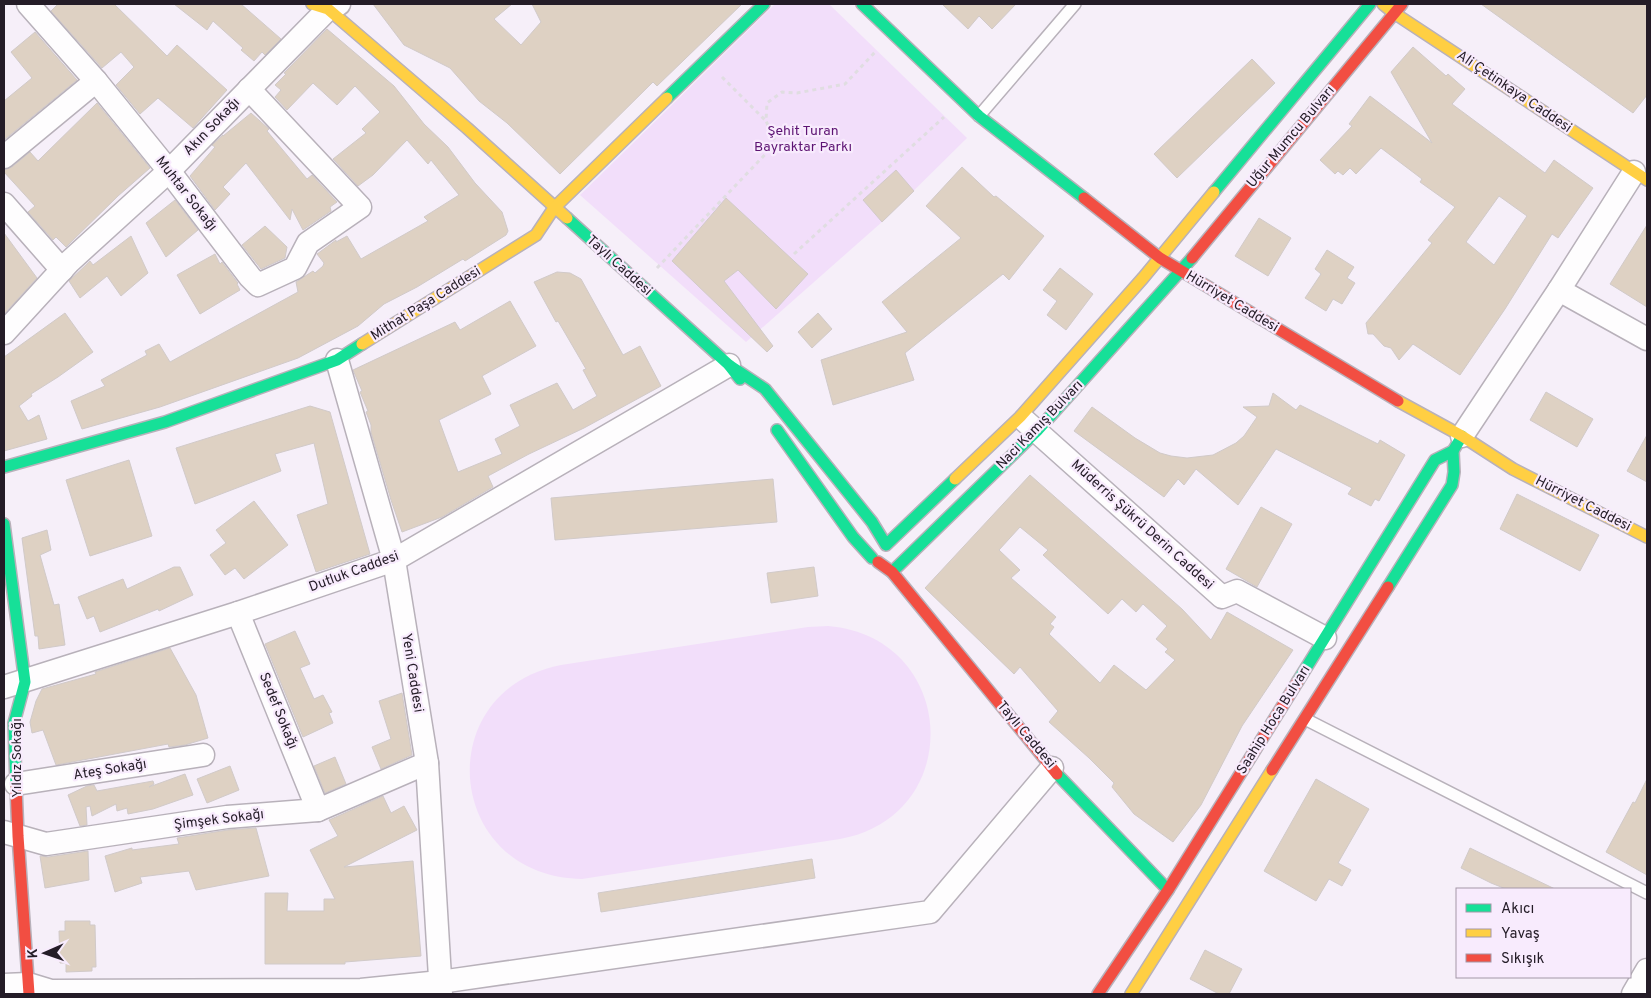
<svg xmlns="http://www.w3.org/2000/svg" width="1651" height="998" viewBox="0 0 1651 998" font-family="Overpass,sans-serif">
	<rect width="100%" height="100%" fill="#f6eff9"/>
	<g fill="#f2defa">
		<polygon points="775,4 829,4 967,138 882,222 746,342 580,195"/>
		<path d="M828,626C958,637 967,816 840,839L582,879C445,877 428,691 561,665L808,627Z"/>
	</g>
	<g fill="#ded1c3" stroke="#d1cac9" fill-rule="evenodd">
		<polygon points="58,4 114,4 167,56 177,45 227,90 193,128 158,98 140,114 116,85 134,67 121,52 102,68 51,11"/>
		<polygon points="174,4 241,4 281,39 265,55 262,52 254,61 241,50 243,48 213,21 207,30"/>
		<polygon points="373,4 512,4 494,19 521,45 541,22 532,4 742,4 657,86 653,82 560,174 507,123 479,101 450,68 404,45"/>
		<polygon points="942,4 1016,4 992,29 979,16 968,29"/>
		<polygon points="1481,4 1647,4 1647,95 1633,113"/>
		<polygon points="327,29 394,86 424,124 448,147 475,183 502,212 508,231 506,235 465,261 463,259 417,287 384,304 358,326 298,358 160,407 82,429 71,401 105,386 101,380 147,355 145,351 159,344 170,362 298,292 296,282 313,271 315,273 323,266 324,263 317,254 336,240 336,242 347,236 361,259 428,221 424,217 459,195 431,160 428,164 407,140 373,175 358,186 333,159 366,133 362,129 380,112 355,86 337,105 313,83 287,110 275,97 281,90 275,85 286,74 284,73"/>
		<polygon points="35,32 77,80 4,140 4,101 32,78 11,52"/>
		<path d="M1413,47L1446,76L1448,74L1465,89L1452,104L1545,173L1554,160L1593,188L1558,238L1552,234L1505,309L1460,375L1413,344L1399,360L1391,348L1384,346L1373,334H1368L1366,323L1432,243L1428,240L1455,207L1420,182L1422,179L1381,148L1356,174L1350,168L1343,175L1338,171L1335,174L1320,160L1352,126L1349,124L1370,96L1432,143L1391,72ZM1499,196L1527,216L1494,265L1466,242Z"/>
		<polygon points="1252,59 1275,83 1177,178 1154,154"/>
		<polygon points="97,103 150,168 118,196 66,247 56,237 53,240 28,212 35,206 4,172 4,170 12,167 30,152 38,161"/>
		<polygon points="251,113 269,129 267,131 307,179 312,175 337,202 330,207 331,211 303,230 292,209 290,220 246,163 223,187 230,194 215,210 190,176 215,147 212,145 223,135 223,136"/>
		<polygon points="962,167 994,197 996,196 1044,236 1009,280 1003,274 905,353 914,380 833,405 821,360 907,332 882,302 961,238 926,206"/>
		<polygon points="896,170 914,191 882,222 863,200"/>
		<polygon points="726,198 808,274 776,309 738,270 724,281 773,346 767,352 672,261"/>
		<polygon points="175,200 198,230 166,257 146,223"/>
		<polygon points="1259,218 1291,238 1268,276 1235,256"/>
		<polygon points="1647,225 1647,307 1610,284"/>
		<polygon points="265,226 287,247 285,258 261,269 242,245"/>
		<polygon points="4,233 37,278 4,314"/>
		<polygon points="131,236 148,273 121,296 107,276 80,298 69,281 90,261 93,265"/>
		<polygon points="1327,250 1354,267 1347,278 1355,283 1342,304 1333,299 1326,311 1305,298 1321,274 1315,269"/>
		<polygon points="215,254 220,264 222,262 238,283 237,284 240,290 200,314 177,275"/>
		<polygon points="1060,268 1093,294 1066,330 1047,315 1057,301 1043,290"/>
		<polygon points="557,272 570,273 581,279 623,355 640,346 661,386 584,428 529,454 488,476 493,487 442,517 402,532 391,500 371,432 371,425 366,412 368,411 360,392 362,391 353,370 455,322 460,330 510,301 536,346 482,376 491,394 439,420 458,472 502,454 495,439 520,426 510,405 557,383 573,410 597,396 583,370 586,369 558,321 556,322 534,282"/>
		<polygon points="65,313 93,352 58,377 31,394 32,396 19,406 28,421 39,415 47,439 4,451 4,357"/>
		<polygon points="818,313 832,329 812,348 798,332"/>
		<polygon points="1546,392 1593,419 1577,447 1530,420"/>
		<polygon points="1273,393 1296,410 1300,405 1378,444 1380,440 1405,455 1379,501 1375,499 1371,506 1348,494 1352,488 1276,449 1238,505 1196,469 1184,485 1178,479 1164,497 1074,431 1092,407 1135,438 1160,453 1171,456 1187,458 1213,455 1236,443 1244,436 1257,417 1243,407 1269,406"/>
		<polygon points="310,406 330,412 370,554 316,572 297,515 328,504 314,443 275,454 281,471 195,504 176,448"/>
		<polygon points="1647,435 1647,482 1627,471"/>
		<polygon points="129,460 152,536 90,556 66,480"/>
		<path d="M1030,475L1182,609L1211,640L1227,612L1293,650L1242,726L1201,805L1173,842L1134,814L1112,787L1114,783L1089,758L1049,722L1058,711L1020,667L1014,674L925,588ZM1020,527L1048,550L1043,555L1108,614L1122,599L1136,612L1143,604L1167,626L1156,639L1168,649L1165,652L1175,660L1146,690L1114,665L1100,683L1049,634L1054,627L1050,624L1056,617L1011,578L1020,570L999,550Z"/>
		<polygon points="773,479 777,522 555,540 551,498"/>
		<polygon points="1517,494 1599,535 1580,571 1500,529"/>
		<polygon points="254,501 288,545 244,579 235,568 225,575 210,555 226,543 216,530"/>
		<polygon points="1261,507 1292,524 1257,587 1226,569"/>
		<polygon points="47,530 51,550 40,555 54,605 59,604 65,645 39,649 38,636 35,636 22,538"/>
		<polygon points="174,567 180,567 193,595 159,611 158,609 100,632 94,616 87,619 78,597 123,579 127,589"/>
		<polygon points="814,567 818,596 771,603 767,573"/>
		<polygon points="295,631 310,664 300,668 314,699 323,695 332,712 329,713 333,723 303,737 265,644"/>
		<polygon points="170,648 196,695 208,738 185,745 169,747 168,744 56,765 43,730 32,733 30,722 36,701 42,689 96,674 95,672"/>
		<polygon points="402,693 412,755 381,769 372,747 391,739 379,701"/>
		<polygon points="335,757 346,784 325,793 314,766"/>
		<polygon points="230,766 239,790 207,803 197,779"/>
		<polygon points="185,774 193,795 153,809 128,814 127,808 117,811 116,804 92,816 90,806 86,807 87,825 80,826 68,795 87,786 94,785 97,791 153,781 154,784 149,787"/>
		<polygon points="1316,779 1369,809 1338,863 1351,870 1342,886 1329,879 1316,901 1264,871"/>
		<polygon points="1647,779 1647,875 1606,852 1633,802 1635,803"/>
		<polygon points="383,796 391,813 404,806 417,830 344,867 413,861 421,956 345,962 345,964 265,964 265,893 288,893 287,911 324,911 324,899 335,899 310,850 338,836 329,820"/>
		<polygon points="256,828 269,876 196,890 189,871 140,877 142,883 115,892 105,856 132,848 132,850 179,844 177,838 228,830"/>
		<polygon points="1470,848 1507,866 1555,889 1506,889 1491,883 1461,868"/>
		<polygon points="88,851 89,880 45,888 40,856 48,857"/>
		<polygon points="812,859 815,878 601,912 598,893"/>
		<polygon points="65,921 90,921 90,925 95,925 96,967 92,967 92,971 66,972 66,963 60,963 59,931 65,931"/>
		<polygon points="1205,950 1242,969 1229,994 1219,994 1190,979"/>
	</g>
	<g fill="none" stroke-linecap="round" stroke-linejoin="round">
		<defs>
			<g id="lane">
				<polyline points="979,116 1075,4"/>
				<polyline points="1305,719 1647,893"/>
			</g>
			<g id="street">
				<polyline points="28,4 96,81 169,171 250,277 258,285 295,268 308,243 360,207 249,89"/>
				<polyline points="4,157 96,81"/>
				<polyline points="4,204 62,270"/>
				<polyline points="1559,290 1647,339"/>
				<polyline points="4,333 69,262 169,171 328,9 339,4"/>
				<polyline points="337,360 394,560 427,763 441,994"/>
				<polyline points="1025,421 1222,597 1237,591 1325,638"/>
				<polyline points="1462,436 1559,290 1634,172"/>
				<polyline points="238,613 318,810"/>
				<polyline points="4,687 238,613 394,560 729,365"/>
				<polyline points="16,784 203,755"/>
				<polyline points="4,832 46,844 227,817 318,810 427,763"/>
				<polyline points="4,985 28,984 51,991 361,990 440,982 930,912 1052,768"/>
				<polyline points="1633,994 1647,970"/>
			</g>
			<g id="fast">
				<polyline points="862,4 979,116 1084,198"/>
				<polyline points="667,98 764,4"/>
				<polyline points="1214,192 1370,4"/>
				<polyline points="567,218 729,365 740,379"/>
				<polyline points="729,365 765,389 872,522 886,545 955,479"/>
				<polyline points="777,430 853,537 872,558"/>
				<polyline points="4,467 165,422 337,360 362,344"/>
				<polyline points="4,524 25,682 14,723 16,786"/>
				<polyline points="892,572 1037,431 1192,258"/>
				<polyline points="1388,587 1452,485 1454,472 1453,451"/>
				<polyline points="1298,681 1435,460 1453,451 1462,436"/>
				<polyline points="1057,774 1168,890"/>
			</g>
			<g id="slow">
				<polyline points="312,4 328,9 467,128 567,218"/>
				<polyline points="1383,4 1394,13 1647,180"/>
				<polyline points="362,344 536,235 554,208 667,98"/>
				<polyline points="1398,401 1462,436 1513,469 1647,537"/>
				<polyline points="955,479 1020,417 1143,278 1214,192"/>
				<polyline points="1131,994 1272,770"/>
			</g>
			<g id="jam">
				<polyline points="1084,198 1160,258 1398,401"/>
				<polyline points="1192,258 1402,4"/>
				<polyline points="878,562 892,572 1057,774"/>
				<polyline points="1272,770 1388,587"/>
				<polyline points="16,786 18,836 29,994"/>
				<polyline points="1098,994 1168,890 1298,681"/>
			</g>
		</defs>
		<use href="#lane" stroke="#b8b1ba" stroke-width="14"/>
		<use href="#street" stroke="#b8b1ba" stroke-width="25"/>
		<use href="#fast" stroke="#b8b1ba" stroke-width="14"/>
		<use href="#slow" stroke="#b8b1ba" stroke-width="14"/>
		<use href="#jam" stroke="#b8b1ba" stroke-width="14"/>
		<g stroke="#e0dde1" stroke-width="3" stroke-dasharray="4 4" stroke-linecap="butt">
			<polyline points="722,77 765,120"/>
			<polyline points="794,254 944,117"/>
			<polyline points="657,268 776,143 766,121 767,103 782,92 797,93 845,84 877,50"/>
		</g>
		<use href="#lane" stroke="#fefdfe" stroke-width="11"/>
		<use href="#street" stroke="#fefdfe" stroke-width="22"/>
		<use href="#fast" stroke="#16e098" stroke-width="11"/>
		<use href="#slow" stroke="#ffcf43" stroke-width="11"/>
		<use href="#jam" stroke="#f24e42" stroke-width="11"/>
	</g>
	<g text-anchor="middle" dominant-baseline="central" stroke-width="4.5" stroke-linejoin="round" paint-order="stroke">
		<g font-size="14" fill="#241c27" stroke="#f8ebfd">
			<text transform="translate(1514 92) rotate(34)">Ali Çetinkaya Caddesi</text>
			<text transform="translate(212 127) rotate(-46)">Akın Sokağı</text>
			<text transform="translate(1291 137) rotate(-50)">Uğur Mumcu Bulvarı</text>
			<text transform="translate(186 194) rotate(52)">Muhtar Sokağı</text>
			<text transform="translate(619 266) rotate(42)">Taylı Caddesi</text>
			<text transform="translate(1232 302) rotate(31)">Hürriyet Caddesi</text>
			<text transform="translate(426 304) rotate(-32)">Mithat Paşa Caddesi</text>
			<text transform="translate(1040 425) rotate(-46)">Naci Kamış Bulvarı</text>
			<text transform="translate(1583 504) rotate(27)">Hürriyet Caddesi</text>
			<text transform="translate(1142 525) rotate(42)">Müderris Şükrü Derin Caddesi</text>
			<text transform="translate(354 572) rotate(-20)">Dutluk Caddesi</text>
			<text transform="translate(412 673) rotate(81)">Yeni Caddesi</text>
			<text transform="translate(278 711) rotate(68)">Sedef Sokağı</text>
			<text transform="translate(1274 720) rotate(-58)">Saahip Hoca Bulvarı</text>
			<text transform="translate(1026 735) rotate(50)">Taylı Caddesi</text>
			<text transform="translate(17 758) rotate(-90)">Yıldız Sokağı</text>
			<text transform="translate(110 770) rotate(-9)">Ateş Sokağı</text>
			<text transform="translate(219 820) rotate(-7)">Şimşek Sokağı</text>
		</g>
		<g font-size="14" fill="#5d1373" stroke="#f8ebfd">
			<text x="803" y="131">Şehit Turan<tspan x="803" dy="16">Bayraktar Parkı</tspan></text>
		</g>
	</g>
	<rect width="1651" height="998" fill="none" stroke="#241c27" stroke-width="10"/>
	<rect x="1456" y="888" width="175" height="90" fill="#f8ebfd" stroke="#a398a7"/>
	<rect x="1466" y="904" width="25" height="8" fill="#16e098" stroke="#a398a7"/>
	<text x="1501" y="913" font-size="15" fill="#241c27">Akıcı</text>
	<rect x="1466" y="929" width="25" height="8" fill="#ffcf43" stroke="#a398a7"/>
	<text x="1501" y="938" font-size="15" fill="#241c27">Yavaş</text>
	<rect x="1466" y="954" width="25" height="8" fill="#f24e42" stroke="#a398a7"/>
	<text x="1501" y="963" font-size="15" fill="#241c27">Sıkışık</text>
	<g transform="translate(45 953) rotate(268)" stroke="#f8ebfd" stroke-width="4" paint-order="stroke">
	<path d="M0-4L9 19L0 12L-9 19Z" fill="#241c27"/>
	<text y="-8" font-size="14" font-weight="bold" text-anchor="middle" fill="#241c27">K</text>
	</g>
</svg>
